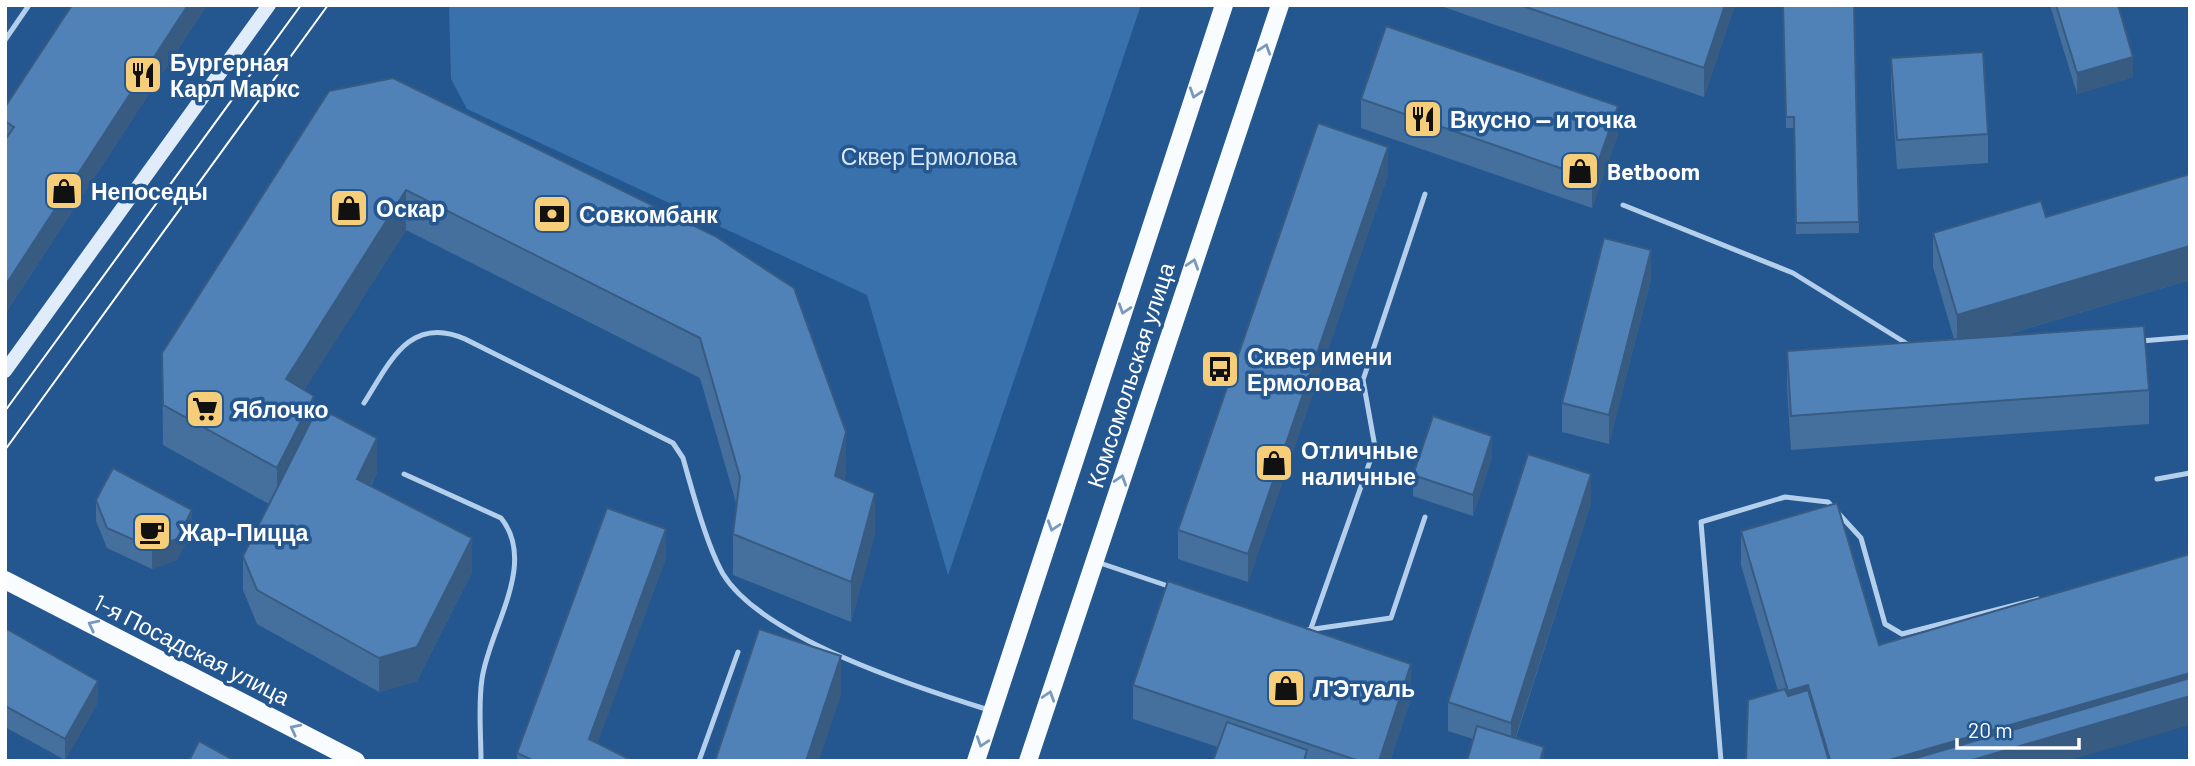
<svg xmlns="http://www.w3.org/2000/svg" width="2195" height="766" viewBox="0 0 2195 766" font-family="Barlow,sans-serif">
	<rect width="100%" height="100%" fill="#24578f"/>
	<polygon fill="#3871ac" points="449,5 1141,5 948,575 867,295 467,109 451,79"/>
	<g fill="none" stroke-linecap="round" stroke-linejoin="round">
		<g stroke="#b4cfec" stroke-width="5">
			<polyline points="5,40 29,5"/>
			<polyline points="1623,205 1793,273 1909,345"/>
			<polyline points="2141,341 2190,337"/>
			<path d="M364,403C389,364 409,314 465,339L673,443L683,458C692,490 707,546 723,574C762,638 918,688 989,710"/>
			<path d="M404,474L501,518C538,564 489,629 482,679C478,705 481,734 481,761"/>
			<polyline points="2157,479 2190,473"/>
			<polyline points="1097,562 1171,587"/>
			<polyline points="1307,630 1391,618 1425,517"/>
			<polyline points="1310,631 1375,447 1363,380 1425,194"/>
			<polyline points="699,761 738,652"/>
			<polyline points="1721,761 1701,522 1785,497 1828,502 1861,538 1885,624 1902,634 2038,599"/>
		</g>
		<polyline stroke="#e0ecf9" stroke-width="14" points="5,371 269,5"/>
		<g stroke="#f9fcff" stroke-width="18">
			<polyline points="5,580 356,761"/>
			<polyline points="976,761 1224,5"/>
			<polyline points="1028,761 1280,5"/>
		</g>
		<g stroke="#fff" stroke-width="2">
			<polyline points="5,411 301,5"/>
			<polyline points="5,450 328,5"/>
		</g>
	</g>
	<g fill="#45709e">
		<polygon points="72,5 207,5 5,314 5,107"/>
		<polygon points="1438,5 1735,5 1704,97"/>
		<polygon points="1783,5 1854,5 1859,233 1796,234 1794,128 1786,128"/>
		<polygon points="2050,5 2118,5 2133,77 2077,94"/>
		<polygon points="1891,58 1988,134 1988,163 1897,169 1891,86"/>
		<polygon points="329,91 715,236 846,472 844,480 875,533 851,622 733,575 733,534 737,506 700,378 406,230 304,390 314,415 377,472 371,486 472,572 417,681 379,692 257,624 243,590 243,556 269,504 163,445 162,353"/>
		<polygon points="1361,99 1618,134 1592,208 1361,128"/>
		<polygon points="2190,174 2190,280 2002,336 2149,390 2149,424 1791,450 1787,386 1787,351 1954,339 1933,267 1933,233 2046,217"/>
		<polygon points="1388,175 1248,582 1178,559 1178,530"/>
		<polygon points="1651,279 1609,444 1562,432 1562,403"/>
		<polygon points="1492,457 1473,516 1413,496 1413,475"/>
		<polygon points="96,500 192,531 177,560 152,569 107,548 96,521"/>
		<polygon points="1591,503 1516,738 1544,761 1448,731 1448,702"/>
		<polygon points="1741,531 1879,645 2067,761 1746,761 1778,691 1741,565"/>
		<polygon points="666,558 597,743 633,761 517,761 517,753"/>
		<polygon points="5,628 98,702 65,760 5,727"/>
		<polygon points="1133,685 1411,698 1390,761 1213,761 1218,747 1133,719"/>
	</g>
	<g fill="#385b81">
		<polygon points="188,5 207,5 5,314 5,286"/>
		<polygon points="1725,5 1735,5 1704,97 1704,68"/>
		<polygon points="2133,57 2133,77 2077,94 2077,73"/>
		<polygon points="1618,106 1618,134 1592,208 1592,179"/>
		<polygon points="1388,147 1388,175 1248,582 1248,554"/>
		<polygon points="406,190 406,230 286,419 286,379"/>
		<polygon points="2190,246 2190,280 1957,349 1957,315"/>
		<polygon points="1651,250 1651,279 1609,444 1609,415"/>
		<polygon points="314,396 314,436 277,508 277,468"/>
		<polygon points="846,432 846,472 835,517 835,476"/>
		<polygon points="1492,436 1492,457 1473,516 1473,495"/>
		<polygon points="377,438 377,472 357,513 357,479"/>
		<polygon points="1591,474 1591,503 1511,751 1511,723"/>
		<polygon points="875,493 875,533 851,622 851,582"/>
		<polygon points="192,510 192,531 177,560 152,569 152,548"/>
		<polygon points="666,529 666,558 591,761 589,739"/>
		<polygon points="472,538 472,572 417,681 379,692 379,658"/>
		<polygon points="841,656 841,696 819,761 806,761"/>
		<polygon points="1411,664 1411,698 1390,761 1379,761"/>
		<polygon points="2190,673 2190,725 2067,761 1886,761"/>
		<polygon points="98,681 98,702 65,760 65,739"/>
		<polygon points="1808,685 1808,719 1788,725 1788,691"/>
		<polygon points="1544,747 1544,761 1540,761"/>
	</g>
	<g fill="#5082b8" stroke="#385b81" stroke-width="2">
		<polygon points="72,5 188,5 5,286 5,140 14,127 5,121 5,107"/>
		<polygon points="1520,5 1725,5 1704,68"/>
		<polygon points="1783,5 1854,5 1859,222 1796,223 1794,117 1786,117"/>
		<polygon points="2056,5 2118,5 2133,57 2077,73"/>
		<polygon points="1386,26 1618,106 1592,179 1361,99"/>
		<polygon points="1983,52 1988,134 1897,140 1891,58"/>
		<polygon points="393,78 715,236 794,288 846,432 835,476 875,493 851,582 733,534 740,477 700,338 406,190 286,379 314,396 277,468 163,405 162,353 329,91"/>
		<polygon points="1318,123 1388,147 1248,554 1178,530"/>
		<polygon points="2190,174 2190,246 1957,315 1933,233 2041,201 2046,217"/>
		<polygon points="1604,238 1651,250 1609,415 1562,403"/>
		<polygon points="2144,326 2149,390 1791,416 1787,351"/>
		<polygon points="318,407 377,438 357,479 472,538 417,647 379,658 257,590 243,556"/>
		<polygon points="1433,416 1492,436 1473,495 1413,475"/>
		<polygon points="1528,454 1591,474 1511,723 1448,702"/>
		<polygon points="113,468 192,510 177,539 152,548 107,528 96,500"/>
		<polygon points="1837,503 1879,645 2190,554 2190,673 1886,761 1830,760 1808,685 1788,691 1741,531"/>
		<polygon points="607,508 666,529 589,739 633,761 534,761 517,753"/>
		<polygon points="1168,581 1411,664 1379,761 1359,761 1133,685"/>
		<polygon points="5,628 98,681 65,739 5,706"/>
		<polygon points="759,629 841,656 806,761 715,761"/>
		<polygon points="2190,678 2190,696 1969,761 1906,761"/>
		<polygon points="1785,689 1788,696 1808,690 1829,761 1746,761 1748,700"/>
		<polygon points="1227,722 1307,750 1304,761 1213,761"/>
		<polygon points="1477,726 1544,747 1540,761 1467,761"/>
		<polygon points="199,741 232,759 231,761 189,761"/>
	</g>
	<defs><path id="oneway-chevron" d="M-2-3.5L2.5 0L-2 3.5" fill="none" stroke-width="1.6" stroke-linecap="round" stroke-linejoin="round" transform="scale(1.75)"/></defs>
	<g stroke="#7999bc">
		<use href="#oneway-chevron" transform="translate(1265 49) rotate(-72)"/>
		<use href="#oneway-chevron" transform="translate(1195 93) rotate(108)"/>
		<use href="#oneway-chevron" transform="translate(1193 264) rotate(-72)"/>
		<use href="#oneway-chevron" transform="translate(1124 309) rotate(108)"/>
		<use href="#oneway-chevron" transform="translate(1121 480) rotate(-72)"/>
		<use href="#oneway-chevron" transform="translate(1053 526) rotate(108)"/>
		<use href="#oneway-chevron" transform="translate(93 625) rotate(-153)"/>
		<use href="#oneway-chevron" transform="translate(1049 696) rotate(-72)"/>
		<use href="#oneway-chevron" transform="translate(295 729) rotate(-153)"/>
		<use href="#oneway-chevron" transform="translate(982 742) rotate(109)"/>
	</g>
	<defs>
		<symbol id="restaurant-square" viewBox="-11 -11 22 22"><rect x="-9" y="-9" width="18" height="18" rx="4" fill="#f6cd78" stroke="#24578f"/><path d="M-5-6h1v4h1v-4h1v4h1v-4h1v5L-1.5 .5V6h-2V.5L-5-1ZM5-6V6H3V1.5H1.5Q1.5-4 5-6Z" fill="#111"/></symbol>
		<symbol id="shop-square" viewBox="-11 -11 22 22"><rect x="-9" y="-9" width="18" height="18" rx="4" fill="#f6cd78" stroke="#24578f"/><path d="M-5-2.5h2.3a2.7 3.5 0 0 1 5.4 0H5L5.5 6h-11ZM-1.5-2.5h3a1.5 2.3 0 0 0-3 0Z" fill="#111"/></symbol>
		<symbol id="bank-square" viewBox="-11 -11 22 22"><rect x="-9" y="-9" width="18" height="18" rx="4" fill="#f6cd78" stroke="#24578f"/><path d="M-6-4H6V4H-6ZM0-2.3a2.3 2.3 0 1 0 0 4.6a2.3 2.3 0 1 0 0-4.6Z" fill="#111"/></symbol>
		<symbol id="bus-square" viewBox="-11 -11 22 22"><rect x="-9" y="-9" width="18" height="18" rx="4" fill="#f6cd78" stroke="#24578f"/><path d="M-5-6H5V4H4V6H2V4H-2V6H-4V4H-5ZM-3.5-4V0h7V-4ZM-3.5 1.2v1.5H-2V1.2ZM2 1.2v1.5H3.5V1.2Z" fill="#111"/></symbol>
		<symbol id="supermarket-square" viewBox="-11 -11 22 22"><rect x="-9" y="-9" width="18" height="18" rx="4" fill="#f6cd78" stroke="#24578f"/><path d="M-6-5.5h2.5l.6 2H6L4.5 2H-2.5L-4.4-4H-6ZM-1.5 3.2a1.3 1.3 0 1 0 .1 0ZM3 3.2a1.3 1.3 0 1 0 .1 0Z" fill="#111"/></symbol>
		<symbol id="cafe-square" viewBox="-11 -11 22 22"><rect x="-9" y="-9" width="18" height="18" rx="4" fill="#f6cd78" stroke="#24578f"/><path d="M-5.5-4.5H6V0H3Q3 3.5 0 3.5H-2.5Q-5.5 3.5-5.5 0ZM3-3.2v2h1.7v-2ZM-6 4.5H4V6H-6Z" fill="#111"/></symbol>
	</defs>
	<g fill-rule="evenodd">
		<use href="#restaurant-square" x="121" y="53" width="44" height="44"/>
		<use href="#restaurant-square" x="1401" y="97" width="44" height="44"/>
		<use href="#shop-square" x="1558" y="149" width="44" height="44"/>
		<use href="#shop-square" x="42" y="169" width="44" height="44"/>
		<use href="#shop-square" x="327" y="186" width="44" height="44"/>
		<use href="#bank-square" x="530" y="192" width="44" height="44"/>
		<use href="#bus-square" x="1198" y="347" width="44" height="44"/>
		<use href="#supermarket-square" x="183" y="387" width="44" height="44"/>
		<use href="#shop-square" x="1252" y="441" width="44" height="44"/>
		<use href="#cafe-square" x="130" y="510" width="44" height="44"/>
		<use href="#shop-square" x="1264" y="666" width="44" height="44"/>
	</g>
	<g text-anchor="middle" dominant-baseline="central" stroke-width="7" stroke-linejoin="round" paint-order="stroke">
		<g font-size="23" font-weight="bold" fill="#fff" stroke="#24578f" text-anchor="start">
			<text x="170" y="62">Бургерная<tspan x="170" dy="26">Карл Маркс</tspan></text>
			<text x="1450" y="119">Вкусно — и точка</text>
			<text x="1607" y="171">Betboom</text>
			<text x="91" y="191">Непоседы</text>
			<text x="376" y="208">Оскар</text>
			<text x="579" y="214">Совкомбанк</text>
			<text x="1247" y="356">Сквер имени<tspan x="1247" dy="26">Ермолова</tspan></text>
			<text x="232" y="409">Яблочко</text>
			<text x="1301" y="450">Отличные<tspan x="1301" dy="26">наличные</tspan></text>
			<text x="179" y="532">Жар-Пицца</text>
			<text x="1313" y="688">Л'Этуаль</text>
		</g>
		<g font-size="23" fill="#d9e9f9" stroke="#24578f">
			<text x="929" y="156">Сквер Ермолова</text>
		</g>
		<g font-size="23" fill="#fff" stroke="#24578f">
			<text transform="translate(1130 375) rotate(-72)">Комсомольская улица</text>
			<text transform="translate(192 649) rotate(27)">1-я Посадская улица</text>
		</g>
	</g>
	<rect width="2195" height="766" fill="none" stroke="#ffffff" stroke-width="14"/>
	<path d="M1957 738v10h122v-10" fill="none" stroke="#ffffff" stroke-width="3.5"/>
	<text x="1968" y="738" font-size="21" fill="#ffffff" stroke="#24578f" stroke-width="5" paint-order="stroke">20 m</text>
</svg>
